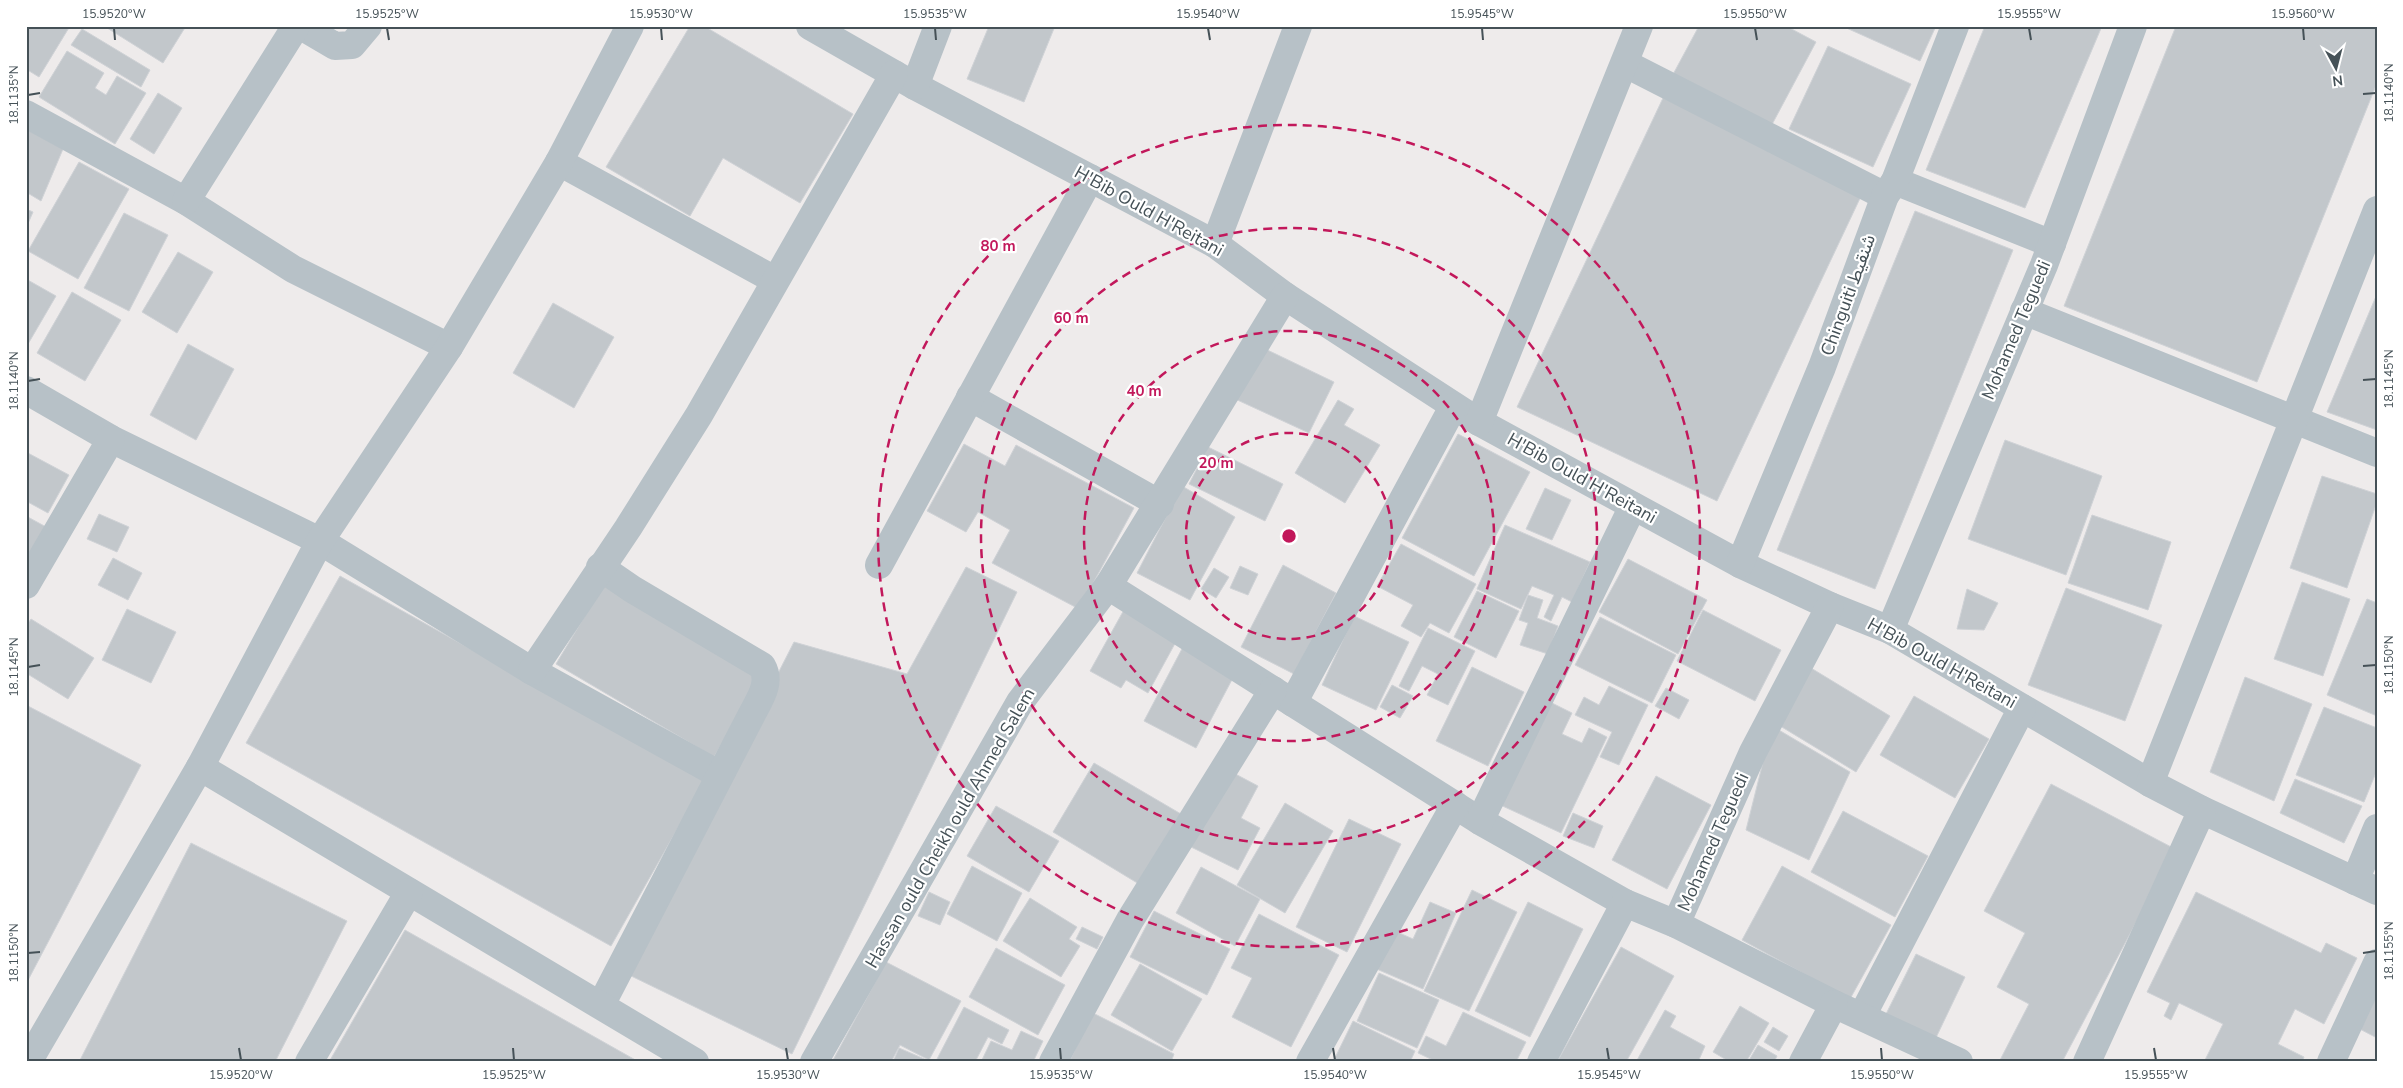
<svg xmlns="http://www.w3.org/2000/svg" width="2403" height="1088" viewBox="0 0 2403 1088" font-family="'Nunito Sans','Noto Sans Arabic',sans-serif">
	<rect width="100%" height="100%" fill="#eeebeb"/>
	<g fill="#c2c7cb" stroke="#cfd2d6">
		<polygon points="26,26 70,26 39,77 26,69"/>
		<polygon points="104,26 186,26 163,63"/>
		<polygon points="690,26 704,26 853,114 800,203 723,158 690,216 606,167"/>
		<polygon points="989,26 1055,26 1024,102 967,79"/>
		<polygon points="1699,26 1786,26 1816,42 1768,132 1670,80"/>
		<polygon points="1842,26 1936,26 1920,61"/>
		<polygon points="1985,26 2102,26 2025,208 1926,170"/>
		<polygon points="2176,26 2377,26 2377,83 2257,382 2064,306"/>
		<polygon points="82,29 150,70 141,87 71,45"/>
		<polygon points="1828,46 1911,84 1873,167 1789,129"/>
		<polygon points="67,51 104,73 95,88 106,95 117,76 146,93 115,144 39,97"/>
		<polygon points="158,93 182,108 154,154 130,139"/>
		<polygon points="1663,98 1863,192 1717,501 1517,407"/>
		<polygon points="26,129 63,149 41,201 26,192"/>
		<polygon points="79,162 129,189 78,279 28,251"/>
		<polygon points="26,209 33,212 26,228"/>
		<polygon points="1915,211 2013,250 1875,589 1777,550"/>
		<polygon points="124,213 168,235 129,311 84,288"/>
		<polygon points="178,252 213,272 177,333 142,312"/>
		<polygon points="26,279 56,296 28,344 26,342"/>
		<polygon points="72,292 121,320 85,381 37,353"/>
		<polygon points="2377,294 2377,430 2327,412"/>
		<polygon points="553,303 614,337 574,408 513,373"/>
		<polygon points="188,344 234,369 196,440 150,415"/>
		<polygon points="1257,345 1334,382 1309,433 1233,398"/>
		<polygon points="1338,400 1354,409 1344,425 1380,445 1345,503 1295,473"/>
		<polygon points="1458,434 1530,472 1474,576 1402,538"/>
		<polygon points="2005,440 2102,476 2066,575 1968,539"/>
		<polygon points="964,444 1005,466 1016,445 1134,508 1079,609 992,563 1010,530 978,512 966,532 927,511"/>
		<polygon points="1208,447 1283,484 1265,521 1189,484"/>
		<polygon points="26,452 69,475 48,513 26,501"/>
		<polygon points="2322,476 2377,494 2377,502 2347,588 2290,568"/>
		<polygon points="1182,486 1235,517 1190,600 1137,573"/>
		<polygon points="1545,488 1571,500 1552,540 1526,529"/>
		<polygon points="99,514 129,527 117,552 87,539"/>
		<polygon points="2092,515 2171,542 2148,610 2068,583"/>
		<polygon points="26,516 48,528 26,569"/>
		<polygon points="1505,525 1590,562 1572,602 1562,597 1551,621 1544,617 1554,595 1532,586 1521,609 1477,589"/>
		<polygon points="1401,544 1476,584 1449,633 1430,623 1421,637 1401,626 1413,605 1377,586"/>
		<polygon points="113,558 142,573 128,600 98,585"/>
		<polygon points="1628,559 1707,600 1678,654 1599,612"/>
		<polygon points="1283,565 1336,593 1294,674 1241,647"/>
		<polygon points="1240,566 1258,574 1248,595 1230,588"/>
		<polygon points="966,567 1017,592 792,1054 625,973 794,642 907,674"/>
		<polygon points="1214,568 1229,577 1216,598 1201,589"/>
		<polygon points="340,576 705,780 611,946 246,743"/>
		<polygon points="2302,582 2350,599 2323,676 2274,659"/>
		<polygon points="604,584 761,676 714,757 556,664"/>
		<polygon points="2066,588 2162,625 2125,721 2028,685"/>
		<polygon points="1967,589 1998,603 1984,630 1957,629"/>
		<polygon points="1477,591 1519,611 1496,658 1454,637"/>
		<polygon points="1528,595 1543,600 1537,618 1558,626 1548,654 1520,645 1528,623 1519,620"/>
		<polygon points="2367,599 2377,603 2377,716 2327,695"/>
		<polygon points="1125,608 1178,638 1148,693 1126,680 1121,688 1090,671"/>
		<polygon points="127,609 176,632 151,683 102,660"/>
		<polygon points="1703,610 1781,650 1755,701 1677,661"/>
		<polygon points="1354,616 1409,642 1376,710 1322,685"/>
		<polygon points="1600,617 1676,655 1652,703 1575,665"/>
		<polygon points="31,619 94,658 68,699 26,673 26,626"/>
		<polygon points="1428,628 1475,651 1448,705 1427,695 1438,674 1422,666 1409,691 1399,686"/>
		<polygon points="1184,645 1236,672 1196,748 1144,721"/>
		<polygon points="1806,665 1890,716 1856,772 1772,721"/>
		<polygon points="1472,667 1524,692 1488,766 1436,741"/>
		<polygon points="2245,677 2312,704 2274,801 2210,772"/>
		<polygon points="1392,685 1413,696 1400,718 1380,707"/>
		<polygon points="1609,686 1648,705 1619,765 1600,757 1612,732 1575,715 1584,697 1599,705"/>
		<polygon points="1666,688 1689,700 1679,719 1655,706"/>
		<polygon points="1914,696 1989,739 1955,798 1880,755"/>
		<polygon points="1546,700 1572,713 1562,734 1582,743 1589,728 1607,737 1561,833 1496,803"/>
		<polygon points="26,705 141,765 26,984"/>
		<polygon points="2324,707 2377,728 2377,770 2364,802 2296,775"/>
		<polygon points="1772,726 1850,772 1809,860 1746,830"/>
		<polygon points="1094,763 1181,814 1139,884 1053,832"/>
		<polygon points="1226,769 1258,786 1241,818 1260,828 1238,870 1187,845"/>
		<polygon points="1656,776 1711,805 1667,889 1612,860"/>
		<polygon points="2295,779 2362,806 2344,843 2280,813"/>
		<polygon points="2051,784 2175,849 2062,1062 1999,1062 2029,1004 1997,987 2025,933 1984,911"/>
		<polygon points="1285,803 1333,831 1285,913 1237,885"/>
		<polygon points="996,806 1059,841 1029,892 967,856"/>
		<polygon points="1843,811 1928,856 1895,917 1811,872"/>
		<polygon points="1573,813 1603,826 1594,848 1563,836"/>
		<polygon points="1349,819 1401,844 1347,952 1296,927"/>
		<polygon points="191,843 347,921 275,1062 79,1062"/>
		<polygon points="972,866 1022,893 997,941 947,914"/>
		<polygon points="1782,866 1891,925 1850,999 1742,940"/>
		<polygon points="1201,867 1260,899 1235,946 1176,913"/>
		<polygon points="1472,890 1517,912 1469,1011 1424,991"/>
		<polygon points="929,892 950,902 940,925 918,916"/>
		<polygon points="2196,892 2321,953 2326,943 2357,958 2324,1024 2295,1009 2278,1044 2304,1057 2302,1062 2204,1062 2223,1024 2179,1003 2171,1020 2164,1016 2170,1003 2147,992"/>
		<polygon points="1030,898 1077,927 1069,939 1080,946 1061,977 1003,941"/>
		<polygon points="1430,902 1456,913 1423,989 1372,967 1388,928 1413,939"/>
		<polygon points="1528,902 1583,929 1530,1037 1475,1011"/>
		<polygon points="1154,911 1230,949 1207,995 1130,957"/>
		<polygon points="1259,914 1339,955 1291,1047 1232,1017 1252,978 1231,968"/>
		<polygon points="1082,927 1103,937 1097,949 1076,939"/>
		<polygon points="405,930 639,1062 329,1062"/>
		<polygon points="1621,947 1674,976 1626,1062 1557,1062"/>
		<polygon points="996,948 1065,985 1038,1035 969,997"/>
		<polygon points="1916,954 1965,977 1932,1046 1882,1022"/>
		<polygon points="886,962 961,1001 929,1060 900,1045 891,1062 832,1062"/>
		<polygon points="1140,964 1202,999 1172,1051 1111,1015"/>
		<polygon points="1379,973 1439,1000 1417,1048 1357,1021"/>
		<polygon points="2377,989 2377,1038 2356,1027"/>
		<polygon points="1740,1006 1769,1023 1746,1062 1730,1062 1713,1052"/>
		<polygon points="964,1007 1009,1030 1002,1044 988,1037 975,1062 943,1062 937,1059"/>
		<polygon points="1665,1010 1676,1016 1670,1027 1705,1046 1698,1062 1636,1062"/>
		<polygon points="1463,1012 1526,1042 1516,1062 1437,1062 1418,1053 1426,1036 1446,1046"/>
		<polygon points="1093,1013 1174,1054 1171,1062 1069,1062"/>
		<polygon points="1353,1021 1415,1051 1410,1062 1333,1062"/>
		<polygon points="1773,1027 1788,1036 1779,1051 1764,1042"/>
		<polygon points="1021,1031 1043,1041 1033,1062 981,1062 991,1041 1012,1050"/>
		<polygon points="1758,1045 1777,1056 1774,1062 1748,1062"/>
		<polygon points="899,1048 929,1061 929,1062 893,1062"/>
	</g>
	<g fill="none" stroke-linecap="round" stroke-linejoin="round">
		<g stroke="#b7c1c7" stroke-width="28">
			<polyline points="301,26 335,46 352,45 368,26"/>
			<polyline points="810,26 915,86 1215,244 1285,296 1479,422 1740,564 1830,606 1890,630 2150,783 2202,810 2377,891"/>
			<polyline points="1626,64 1885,196"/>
			<polyline points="915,86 938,26"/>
			<polyline points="26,114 186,201 293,269 449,347"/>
			<polyline points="559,162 775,280"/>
			<polyline points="1895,181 2052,244"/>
			<polyline points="186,201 296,26"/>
			<polyline points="1215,244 1298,26"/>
			<polyline points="2024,311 2377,453"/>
			<polyline points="26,390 111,439 320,541 532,671 720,775"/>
			<polyline points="970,397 1160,504"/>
			<polyline points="1479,422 1639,26"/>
			<polyline points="1740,564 1822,367 1885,196 1895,181 1955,26"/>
			<polyline points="879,565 1090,178"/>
			<path d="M600,567L632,589L762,666C772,683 759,700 751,716L601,1005"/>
			<polyline points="26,585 111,439"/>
			<polyline points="1108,586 1480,821 1625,903"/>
			<polyline points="1890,630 2044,265 2133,26"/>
			<polyline points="532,671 628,528 699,415 894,74"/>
			<polyline points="1293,703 1453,407"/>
			<polyline points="200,767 695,1062"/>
			<polyline points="2150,783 2377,210"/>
			<polyline points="1480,821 1633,506"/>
			<polyline points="2355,881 2377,828"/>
			<polyline points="1676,924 1753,752 1830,606"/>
			<polyline points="1862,1016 2022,708"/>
			<polyline points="28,1062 200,767 320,541 449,347 559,162 630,26"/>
			<polyline points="309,1062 409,892"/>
			<polyline points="814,1062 1020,702 1108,586 1285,296"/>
			<polyline points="1053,1062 1130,920 1273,690"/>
			<polyline points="1310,1062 1455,805"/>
			<polyline points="1541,1062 1625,903 1676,924 1834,1004 1959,1062"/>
			<polyline points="1803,1062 1834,1004"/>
			<polyline points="2087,1062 2202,810"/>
			<polyline points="2331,1062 2377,963"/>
		</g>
	</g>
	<path fill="none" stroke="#455157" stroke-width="2" d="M114,28L115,40M387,28L389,40M661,28L662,40M935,28L936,40M1208,28L1210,40M1482,28L1483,40M1755,28L1757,40M2029,28L2031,40M2303,28L2304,40M2363,94L2376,93M28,95L40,93M2363,380L2376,379M28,381L40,379M2363,666L2376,665M28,667L40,665M28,953L40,952M2363,953L2376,951M239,1048L241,1060M513,1048L514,1060M786,1048L788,1060M1060,1048L1061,1060M1333,1048L1335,1060M1607,1048L1609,1060M1881,1048L1882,1060M2154,1048L2156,1060"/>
	<g fill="none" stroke="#c2185b" stroke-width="2.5" stroke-dasharray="9 6">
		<circle cx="1289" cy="536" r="103"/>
		<circle cx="1289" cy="536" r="205"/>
		<circle cx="1289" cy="536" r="308"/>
		<circle cx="1289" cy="536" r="411"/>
	</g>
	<g text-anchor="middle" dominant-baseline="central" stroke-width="4.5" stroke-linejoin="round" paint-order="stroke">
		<g font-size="18" fill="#455157" stroke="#fff">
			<text transform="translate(1149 211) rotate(29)">H'Bib Ould H'Reitani</text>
			<text transform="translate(1848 295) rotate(-70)">Chinguiti شنقيط</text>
			<text transform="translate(2016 330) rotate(-67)">Mohamed Teguedi</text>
			<text transform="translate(1582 478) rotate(29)">H'Bib Ould H'Reitani</text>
			<text transform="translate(1942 663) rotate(29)">H'Bib Ould H'Reitani</text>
			<text transform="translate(950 828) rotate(-60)">Hassan ould Cheikh ould Ahmed Salem</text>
			<text transform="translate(1713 842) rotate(-66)">Mohamed Teguedi</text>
		</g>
	</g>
	<circle cx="1289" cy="536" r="8" fill="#c2185b" stroke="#fff" stroke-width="2.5"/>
	<g font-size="15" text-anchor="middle" font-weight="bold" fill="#c2185b" stroke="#fff" stroke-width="4.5" stroke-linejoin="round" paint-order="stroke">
		<text x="998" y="251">80 m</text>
		<text x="1071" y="323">60 m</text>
		<text x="1144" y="396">40 m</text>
		<text x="1216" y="468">20 m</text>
	</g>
	<rect width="2403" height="1088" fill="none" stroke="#ffffff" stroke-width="55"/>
	<g transform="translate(2336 68) rotate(173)" stroke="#ffffff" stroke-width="4" paint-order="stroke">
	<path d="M0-4L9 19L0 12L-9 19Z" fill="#455157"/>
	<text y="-8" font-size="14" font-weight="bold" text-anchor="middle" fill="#455157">N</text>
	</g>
	<rect x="28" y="28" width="2348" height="1032" fill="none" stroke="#455157" stroke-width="2"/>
	<g font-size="12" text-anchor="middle" fill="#455157">
		<text x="114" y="18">15.9520°W</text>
		<text x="387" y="18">15.9525°W</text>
		<text x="661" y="18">15.9530°W</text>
		<text x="935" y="18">15.9535°W</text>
		<text x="1208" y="18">15.9540°W</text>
		<text x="1482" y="18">15.9545°W</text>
		<text x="1755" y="18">15.9550°W</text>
		<text x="2029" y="18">15.9555°W</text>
		<text x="2303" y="18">15.9560°W</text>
		<text transform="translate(2389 93) rotate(-90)" y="4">18.1140°N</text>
		<text transform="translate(14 95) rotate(-90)" y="4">18.1135°N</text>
		<text transform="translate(2389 379) rotate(-90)" y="4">18.1145°N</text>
		<text transform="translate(14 381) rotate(-90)" y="4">18.1140°N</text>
		<text transform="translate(2389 665) rotate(-90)" y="4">18.1150°N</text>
		<text transform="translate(14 667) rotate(-90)" y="4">18.1145°N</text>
		<text transform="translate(2389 951) rotate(-90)" y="4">18.1155°N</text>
		<text transform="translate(14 953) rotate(-90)" y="4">18.1150°N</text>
		<text x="241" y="1079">15.9520°W</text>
		<text x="514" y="1079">15.9525°W</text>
		<text x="788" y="1079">15.9530°W</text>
		<text x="1061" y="1079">15.9535°W</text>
		<text x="1335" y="1079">15.9540°W</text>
		<text x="1609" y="1079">15.9545°W</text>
		<text x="1882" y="1079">15.9550°W</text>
		<text x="2156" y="1079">15.9555°W</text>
	</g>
</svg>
